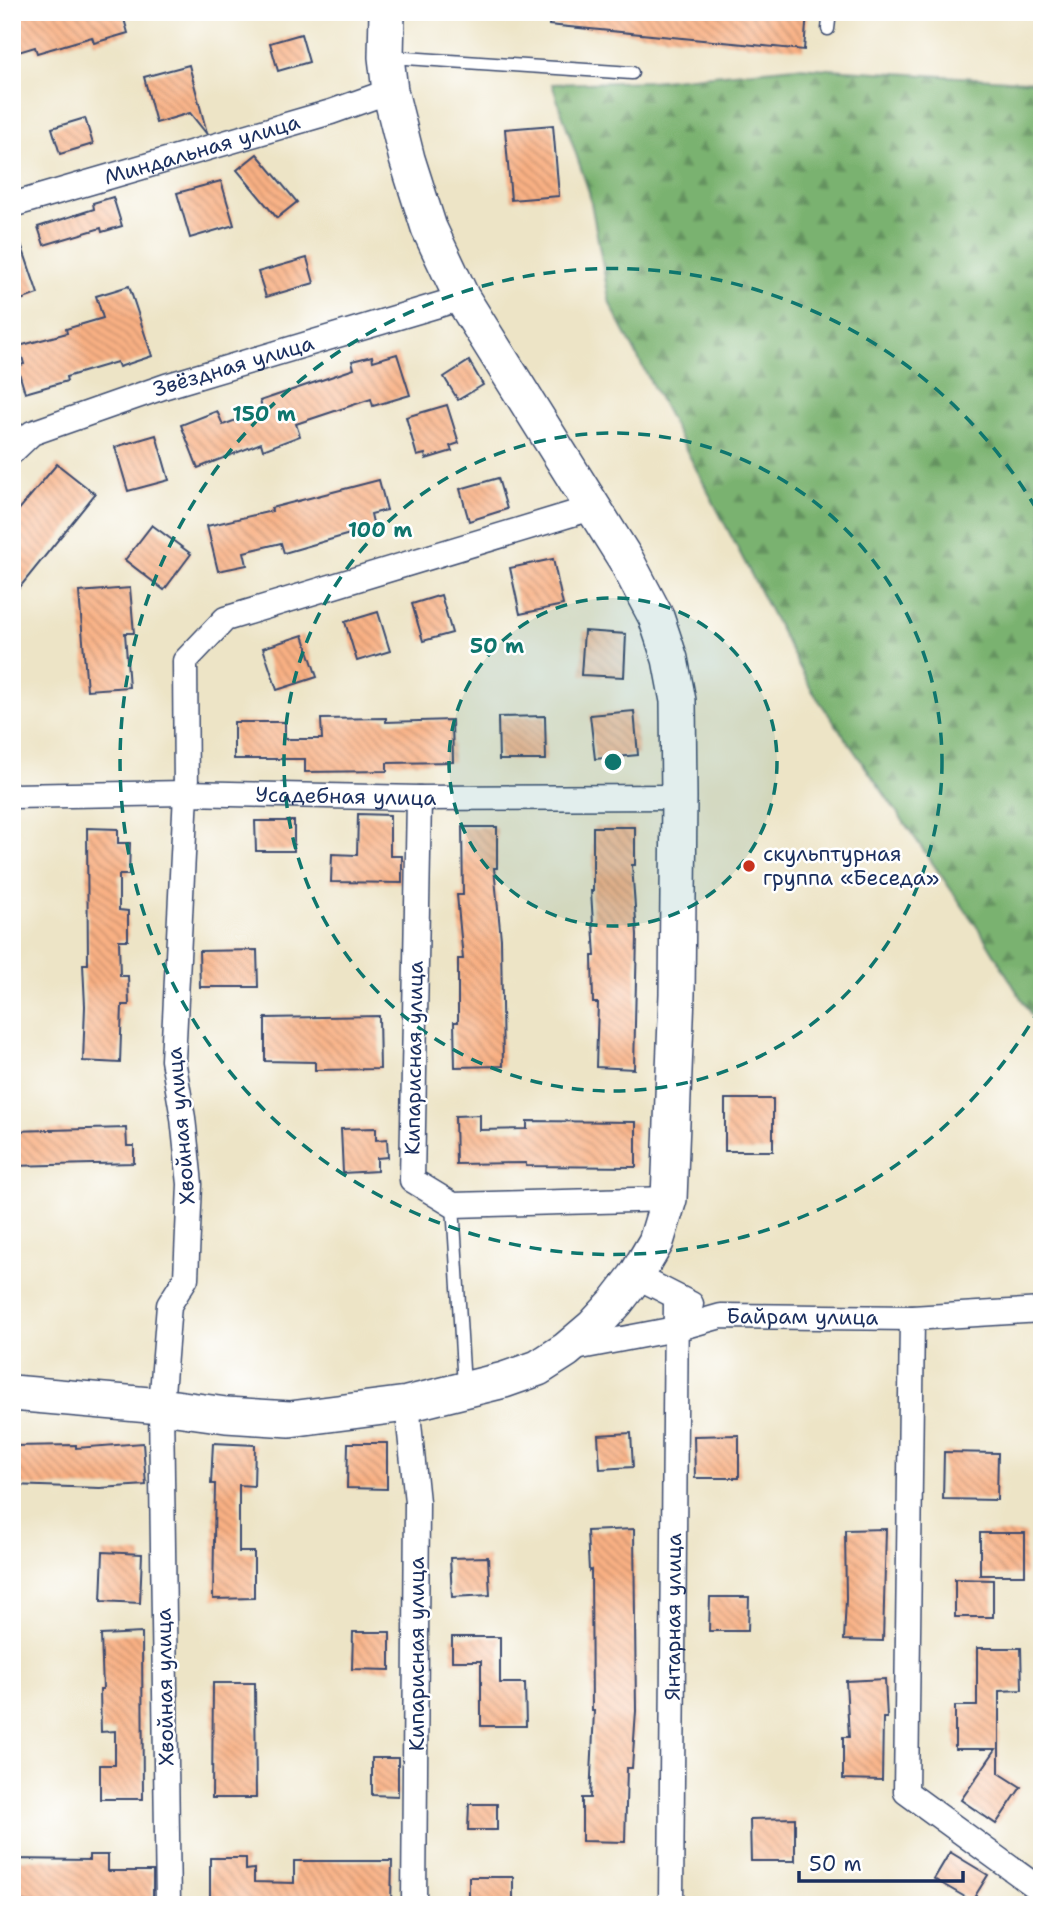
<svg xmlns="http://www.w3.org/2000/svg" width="1054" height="1917" viewBox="0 0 1054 1917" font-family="'Shantell Sans',sans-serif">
	<defs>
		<pattern id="forest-firs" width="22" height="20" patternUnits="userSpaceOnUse" patternTransform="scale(1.75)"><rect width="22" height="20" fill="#7ab270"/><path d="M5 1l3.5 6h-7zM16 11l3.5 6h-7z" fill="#63915f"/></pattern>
		<pattern id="building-back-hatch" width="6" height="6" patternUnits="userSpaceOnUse" patternTransform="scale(1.75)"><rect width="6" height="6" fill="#f9b083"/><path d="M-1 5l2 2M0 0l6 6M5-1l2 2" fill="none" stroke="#c9906e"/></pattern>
	</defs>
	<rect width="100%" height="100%" fill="#fff"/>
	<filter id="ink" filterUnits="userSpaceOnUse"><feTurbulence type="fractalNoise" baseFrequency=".0143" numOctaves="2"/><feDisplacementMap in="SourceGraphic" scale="14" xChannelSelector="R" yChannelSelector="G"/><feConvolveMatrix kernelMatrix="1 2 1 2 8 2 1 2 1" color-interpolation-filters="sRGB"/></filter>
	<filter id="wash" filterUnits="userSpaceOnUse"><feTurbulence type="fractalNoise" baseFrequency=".00686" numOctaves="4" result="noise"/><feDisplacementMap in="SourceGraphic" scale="28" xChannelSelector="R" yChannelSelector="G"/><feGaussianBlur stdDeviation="1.57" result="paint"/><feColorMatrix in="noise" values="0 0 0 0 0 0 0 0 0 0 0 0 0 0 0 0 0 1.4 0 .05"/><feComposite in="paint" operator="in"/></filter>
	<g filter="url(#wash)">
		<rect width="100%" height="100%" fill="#ede4c6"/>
		<polygon fill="url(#forest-firs)" stroke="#4a7067" stroke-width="2" points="796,67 1042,82 1042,1033 982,934 811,689 610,304 589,192 552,84 651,81"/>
		<g id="blocks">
			<g fill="url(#building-back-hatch)">
				<polygon points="27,12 122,12 128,33 94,43 92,37 37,53 35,47 12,54 12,17"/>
				<polygon points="550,12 807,12 804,50 549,25"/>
				<polygon points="301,34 309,62 278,71 270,43"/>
				<polygon points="189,65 207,133 206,133 190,113 156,123 144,77"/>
				<polygon points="85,118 93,144 60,154 52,128"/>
				<polygon points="553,125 559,196 511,200 505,129"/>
				<polygon points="257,154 297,202 277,218 237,170"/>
				<polygon points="221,181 234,225 190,238 177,193"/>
				<polygon points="113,197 122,226 102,232 101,228 44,245 38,227 94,209 93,203"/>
				<polygon points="12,226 15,226 38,294 12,303"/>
				<polygon points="307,258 314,283 266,297 258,272"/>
				<polygon points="129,286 152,356 119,367 117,362 66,377 67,381 25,393 17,366 24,364 19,346 67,333 66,329 103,318 96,296"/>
				<polygon points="397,354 410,395 373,406 371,399 296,424 300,436 263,450 261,443 198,468 181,425 217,411 223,425 263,410 260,401 354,369 352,361 372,356 373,361"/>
				<polygon points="469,361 483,385 458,400 444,377"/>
				<polygon points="447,405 459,443 450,446 452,451 426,459 425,454 417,456 406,417"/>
				<polygon points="156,435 169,480 128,491 115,447"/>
				<polygon points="57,464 95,494 12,597 12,518"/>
				<polygon points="498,478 507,509 469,521 460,489"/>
				<polygon points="379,480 387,510 371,514 374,527 284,553 281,543 244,552 247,565 218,571 207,526 272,511 271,508"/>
				<polygon points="152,525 191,554 164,590 125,560"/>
				<polygon points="553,559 563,605 520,614 510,568"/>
				<polygon points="130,588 134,633 125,633 129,687 87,690 79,592"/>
				<polygon points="441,595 452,633 423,641 412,604"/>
				<polygon points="378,612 390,651 357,661 345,622"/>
				<polygon points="584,631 626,634 624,677 581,675"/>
				<polygon points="303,635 317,677 277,690 263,648"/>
				<polygon points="634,711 638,755 595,759 590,715"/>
				<polygon points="545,716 546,760 499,760 498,717"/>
				<polygon points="386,718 386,722 452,720 453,762 387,763 387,771 305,772 305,759 234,759 234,722 285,722 285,739 322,739 321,719"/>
				<polygon points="358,814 390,815 390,856 402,856 402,883 331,882 332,854 357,855"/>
				<polygon points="255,821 294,821 294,851 256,851"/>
				<polygon points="462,827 497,827 497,868 494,868 501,939 503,1066 455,1067 454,1022 458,1022 458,959 463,959 457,895 463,895"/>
				<polygon points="593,827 635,827 635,865 632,865 637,935 634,1069 596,1067 598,1003 593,1003 592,956 595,956 591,891 593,891"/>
				<polygon points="87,828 118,829 118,843 130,843 129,875 119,875 119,910 128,911 128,940 119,940 120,976 128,976 129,1005 122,1005 120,1063 83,1061 85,1006 83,964 88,964"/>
				<polygon points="257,950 258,987 200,987 199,951"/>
				<polygon points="379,1016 380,1069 315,1070 315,1062 265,1061 265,1018"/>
				<rect x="725" y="1099" width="48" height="52"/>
				<polygon points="480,1115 480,1130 527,1129 527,1121 636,1122 636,1167 526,1166 526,1163 456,1164 455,1116"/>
				<polygon points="126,1128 127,1146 134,1146 134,1163 12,1166 12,1131"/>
				<polygon points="376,1128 376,1140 387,1139 388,1157 377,1158 377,1171 343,1173 341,1129"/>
				<polygon points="631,1433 633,1467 600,1469 598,1435"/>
				<polygon points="739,1435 739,1478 695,1478 694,1436"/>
				<polygon points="143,1443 146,1485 100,1488 12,1485 12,1446 76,1445 76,1448"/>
				<polygon points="213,1443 255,1445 254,1486 239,1485 239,1552 254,1552 254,1598 213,1599 215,1484 211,1484"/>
				<polygon points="348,1443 387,1443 387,1489 347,1488"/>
				<polygon points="944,1452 998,1453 997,1500 943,1499"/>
				<polygon points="634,1529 636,1711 632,1768 627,1768 625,1842 582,1841 582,1798 590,1798 594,1711 592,1711 591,1570 589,1571 587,1531"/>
				<polygon points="886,1529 883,1641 844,1640 846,1599 845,1530"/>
				<rect x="980" y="1533" width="45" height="42"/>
				<polygon points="103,1552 142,1554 140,1603 101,1601"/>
				<polygon points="488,1557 490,1595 452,1597 450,1558"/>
				<polygon points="955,1579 993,1580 993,1617 955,1617"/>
				<polygon points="710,1597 749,1597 748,1631 709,1631"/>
				<polygon points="353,1632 390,1632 390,1670 352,1669"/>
				<polygon points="142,1633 143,1799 100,1799 100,1765 115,1765 115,1731 101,1732 100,1689 103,1689 101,1635"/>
				<polygon points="452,1637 500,1637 500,1683 525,1683 526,1726 481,1726 481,1661 452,1661"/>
				<polygon points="977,1648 1021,1648 1022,1690 999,1691 999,1773 1021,1787 996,1824 961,1800 996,1749 955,1749 955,1706 977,1706"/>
				<polygon points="885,1679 887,1718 883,1718 882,1780 843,1779 843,1737 849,1737 846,1681"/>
				<polygon points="213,1683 255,1683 256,1798 212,1798"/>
				<polygon points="372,1758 398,1758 398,1796 372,1795"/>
				<polygon points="469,1804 497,1804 497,1830 468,1830"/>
				<polygon points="795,1818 795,1861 751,1861 750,1819"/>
				<polygon points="950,1852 988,1875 972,1901 934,1879"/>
				<polygon points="89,1855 108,1855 108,1871 153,1871 153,1903 89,1905 12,1901 12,1859 89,1860"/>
				<polygon points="210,1858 246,1858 246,1870 254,1869 254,1882 294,1883 294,1861 392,1861 391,1905 210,1902"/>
				<rect x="469" y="1877" width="44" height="28"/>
			</g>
		</g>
	</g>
	<g filter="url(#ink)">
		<use href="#blocks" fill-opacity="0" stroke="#3a4a6e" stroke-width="2"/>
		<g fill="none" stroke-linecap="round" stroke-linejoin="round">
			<defs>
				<g id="lane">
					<polyline points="828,29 830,12"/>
					<polyline points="390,57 632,73"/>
					<polyline points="453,1205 464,1386"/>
				</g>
				<g id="street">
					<path id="s1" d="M12,205L331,112L390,91"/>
					<path id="s2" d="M12,452L32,433L166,386L462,298"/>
					<path id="s3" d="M12,796L186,793L419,798L679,797"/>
					<polyline points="419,798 412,1180 453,1205 669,1199"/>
					<polyline points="636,1276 691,1304"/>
					<polyline points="912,1318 906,1792 1042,1891"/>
					<path id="s4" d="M570,1349L675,1329L721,1316L912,1318L1042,1310"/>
					<polyline points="407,1404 417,1502 414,1905"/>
					<polyline points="168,1905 161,1406 169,1305 186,1278 190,1184 183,1118 173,1060 186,793 185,661 225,619 595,507"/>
					<path id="s5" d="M674,1905L671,1899L676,1298"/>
				</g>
				<polyline id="secondary" points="12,1393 161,1406 226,1415 290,1419 407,1404 504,1380 538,1368 566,1350 593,1327 616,1302 636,1276 656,1242 669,1199 677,994 679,797 678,701 670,659 656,617 626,560 462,298 429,228 407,159 390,91 386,57 387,12"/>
			</defs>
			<use href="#lane" stroke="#3a4a6e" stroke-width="15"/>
			<use href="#street" stroke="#3a4a6e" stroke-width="27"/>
			<use href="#secondary" stroke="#3a4a6e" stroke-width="38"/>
			<use href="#lane" stroke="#fff" stroke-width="12"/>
			<use href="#street" stroke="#fff" stroke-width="24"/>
			<use href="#secondary" stroke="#fff" stroke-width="35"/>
		</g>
	</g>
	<circle cx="613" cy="762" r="164" fill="#0f766e" fill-opacity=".12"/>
	<g fill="none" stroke="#0f766e" stroke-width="3.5" stroke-dasharray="12 9">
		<circle cx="613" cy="762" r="164"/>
		<circle cx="613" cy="762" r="329"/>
		<path d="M1040 1008A493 493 0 1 1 1040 515"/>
	</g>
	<circle fill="#c8321e" stroke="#fff" stroke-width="2.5" cx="749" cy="866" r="7"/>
	<g text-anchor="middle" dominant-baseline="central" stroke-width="5" stroke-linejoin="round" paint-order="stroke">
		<g font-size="21" fill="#1b2f5e" stroke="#fff">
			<text stroke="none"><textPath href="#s1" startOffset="198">Миндальная улица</textPath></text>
			<text stroke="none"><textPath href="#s2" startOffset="240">Звёздная улица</textPath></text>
			<text stroke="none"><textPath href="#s3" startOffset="334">Усадебная улица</textPath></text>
			<text transform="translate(414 1058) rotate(-89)">Кипарисная улица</text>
			<text transform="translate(181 1126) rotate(-95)">Хвойная улица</text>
			<text stroke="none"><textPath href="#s4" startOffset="236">Байрам улица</textPath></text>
			<text stroke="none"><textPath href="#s5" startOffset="289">Янтарная улица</textPath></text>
			<text transform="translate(417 1654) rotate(-90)">Кипарисная улица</text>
			<text transform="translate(165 1687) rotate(-91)">Хвойная улица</text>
		</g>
		<g font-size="21" fill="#1b2f5e" stroke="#fff" text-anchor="start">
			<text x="763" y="854">скульптурная<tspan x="763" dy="24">группа «Беседа»</tspan></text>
		</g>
	</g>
	<circle cx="613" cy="762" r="10" fill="#0f766e" stroke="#fff" stroke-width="3.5"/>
	<g font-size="21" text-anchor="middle" font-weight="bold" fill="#0f766e" stroke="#fff" stroke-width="5" stroke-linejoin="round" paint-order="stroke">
		<text x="264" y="421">150 m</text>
		<text x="380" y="537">100 m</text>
		<text x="497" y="653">50 m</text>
	</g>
	<rect width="1054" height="1917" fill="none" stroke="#fff" stroke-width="42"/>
	<path d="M799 1871v10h164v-10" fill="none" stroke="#1b2f5e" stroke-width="3.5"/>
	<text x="809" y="1871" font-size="21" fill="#1b2f5e" stroke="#ffffff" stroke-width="5" paint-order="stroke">50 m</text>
</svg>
